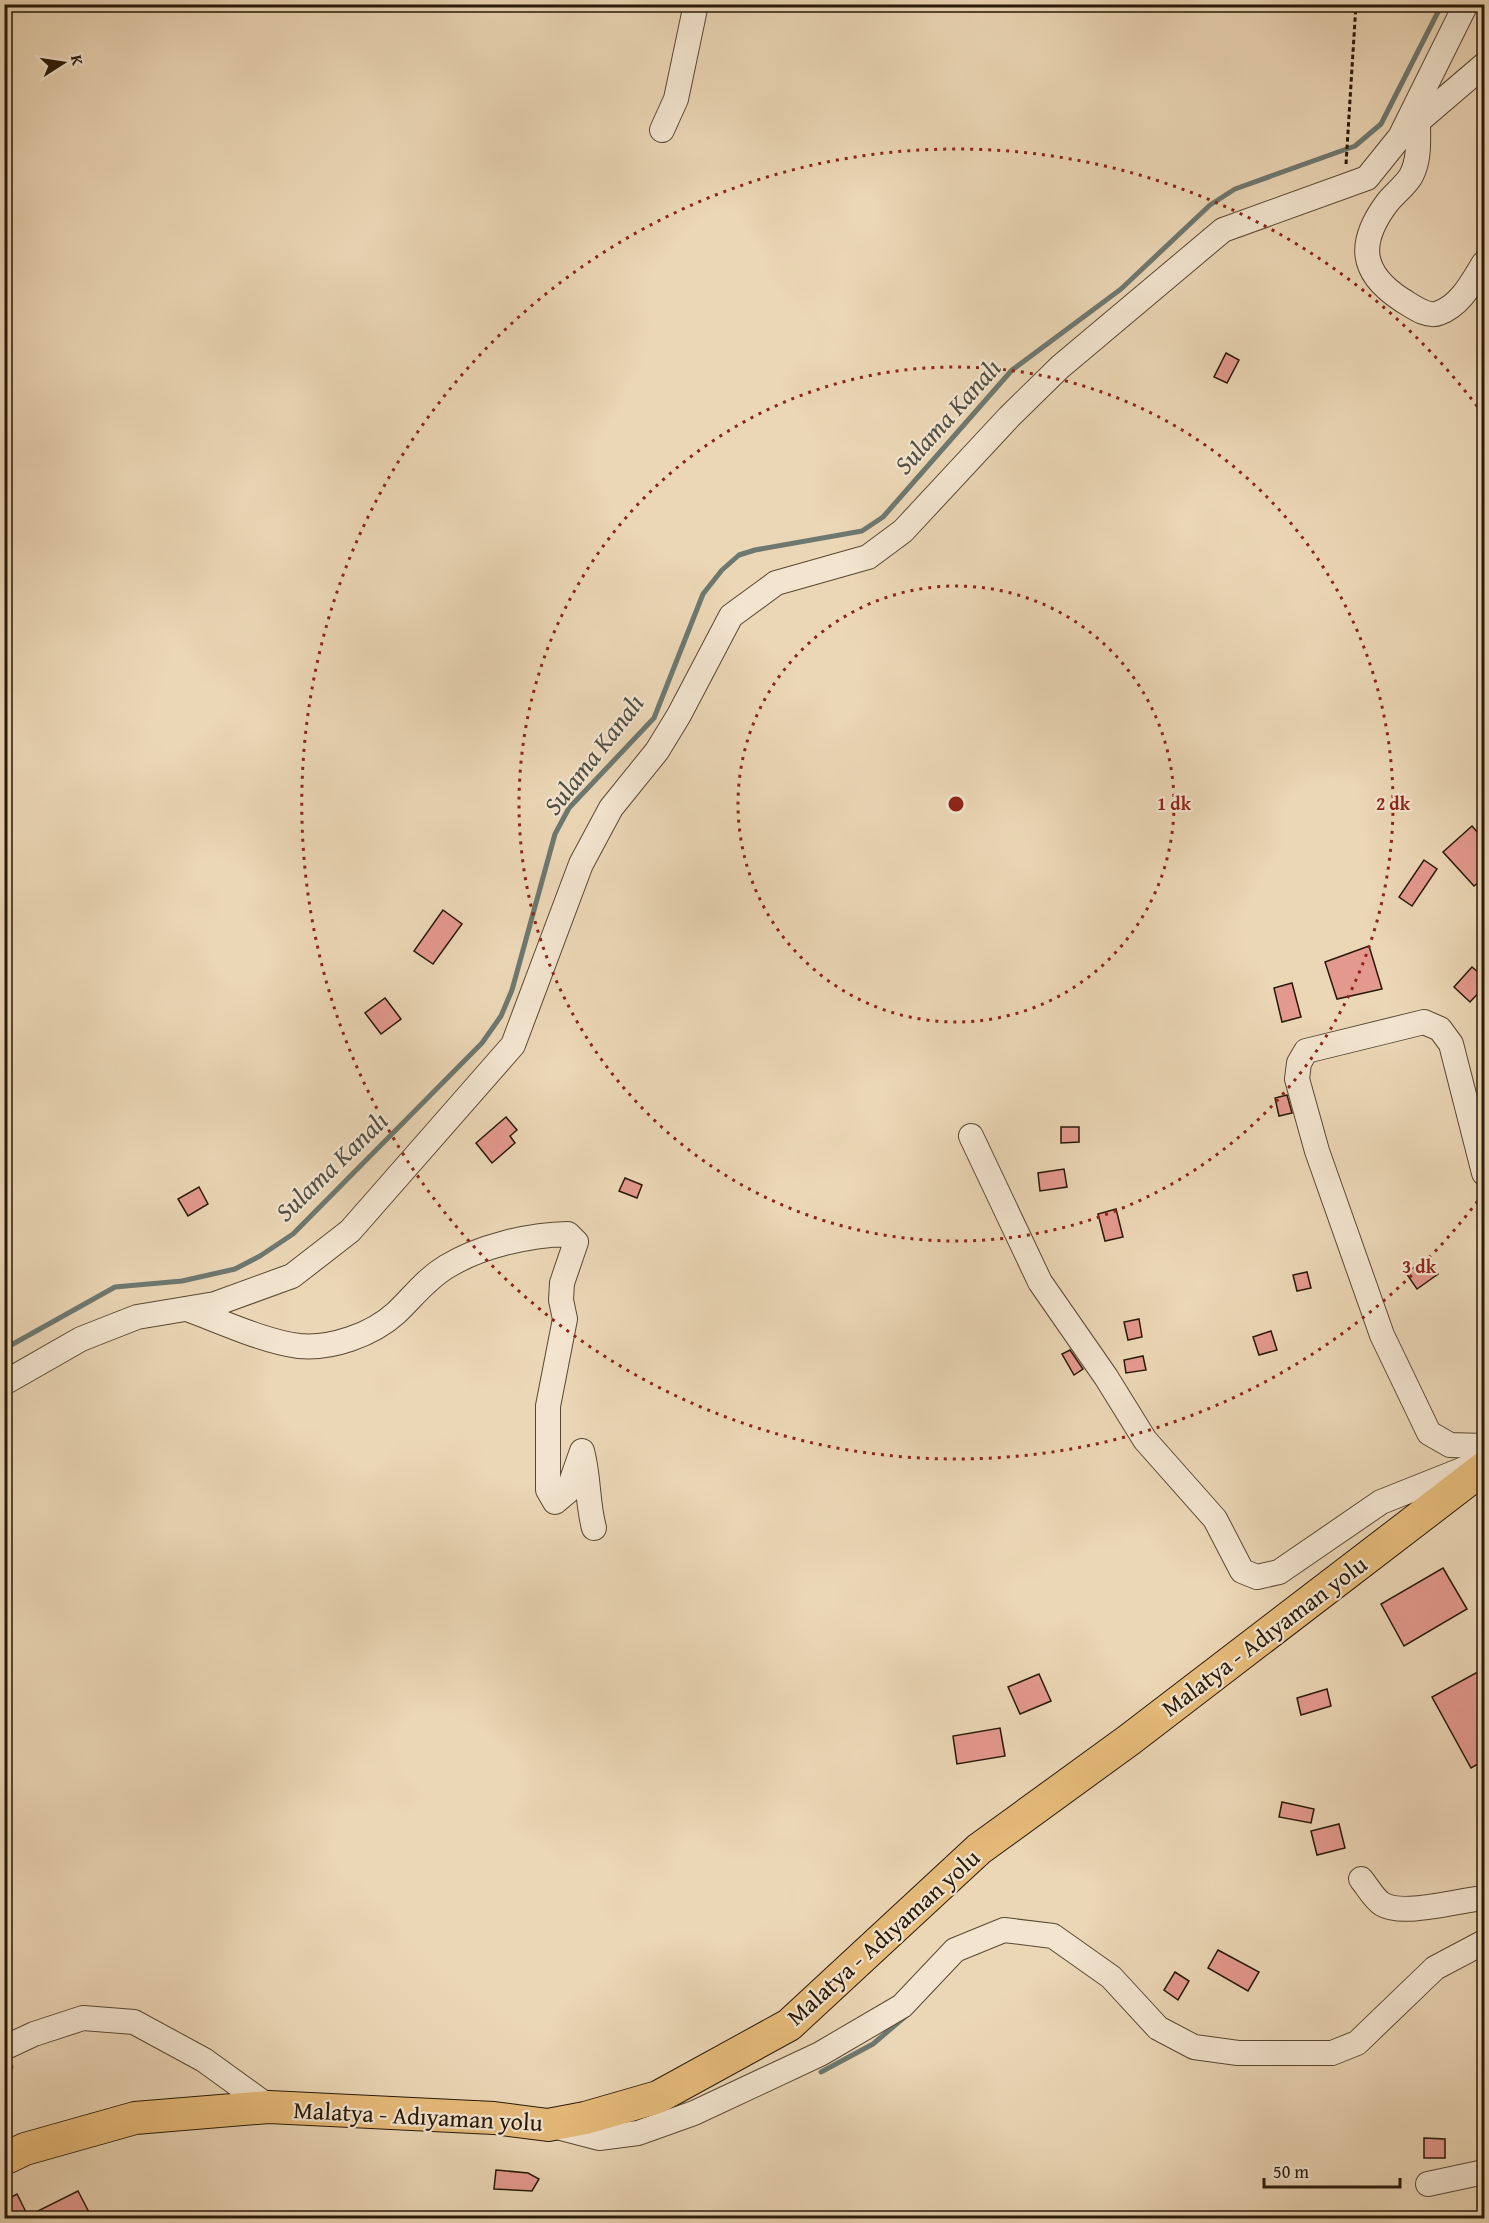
<svg xmlns="http://www.w3.org/2000/svg" width="1489" height="2223" viewBox="0 0 1489 2223" font-family="'Gentium Book Plus',serif">
	<rect width="100%" height="100%" fill="#ebd6b5"/>
	<filter id="stains"><feTurbulence type="fractalNoise" baseFrequency=".00333" numOctaves="4"/><feColorMatrix values="0 0 0 0 .2 0 0 0 0 .09 0 0 0 0 .02 0 0 0 .5 -.17"/></filter>
	<radialGradient id="worn" r=".72"><stop offset=".6" stop-color="#630" stop-opacity="0"/><stop offset="1" stop-color="#630" stop-opacity=".3"/></radialGradient>
	<g fill="none" stroke-linecap="round" stroke-linejoin="round">
		<g stroke="#6d7870" stroke-width="5">
			<polyline points="4,1349 115,1287 182,1281 235,1269 260,1256 293,1234 482,1043 501,1016 512,990 555,834 569,808 654,718 703,594 722,570 739,555 755,550 862,531 883,517 1012,370 1121,289 1210,205 1235,189 1355,146 1381,124 1442,4"/>
			<polyline points="4,2070 11,2067"/>
			<polyline points="821,2072 873,2044 907,2015"/>
		</g>
	</g>
	<g fill="#e4998e" stroke="#281908" stroke-width="1.5">
		<polygon points="1226,353 1239,360 1227,383 1214,377"/>
		<polygon points="1472,826 1485,841 1485,877 1474,886 1443,852"/>
		<polygon points="1424,860 1437,869 1412,906 1399,897"/>
		<polygon points="443,910 462,924 433,964 414,951"/>
		<polygon points="1369,946 1382,989 1337,999 1325,962"/>
		<polygon points="1472,967 1485,978 1485,986 1470,1002 1454,987"/>
		<polygon points="1292,983 1301,1017 1282,1022 1274,988"/>
		<polygon points="385,998 401,1019 381,1034 365,1013"/>
		<polygon points="1287,1095 1292,1113 1279,1116 1275,1098"/>
		<polygon points="506,1117 517,1130 510,1136 515,1143 492,1163 476,1143"/>
		<polygon points="1061,1127 1079,1127 1079,1142 1061,1143"/>
		<polygon points="1064,1169 1067,1187 1040,1191 1038,1173"/>
		<polygon points="625,1178 642,1185 637,1198 619,1191"/>
		<polygon points="199,1187 208,1204 188,1216 178,1199"/>
		<polygon points="1116,1209 1123,1237 1105,1241 1098,1214"/>
		<polygon points="1428,1258 1438,1274 1417,1289 1406,1273"/>
		<polygon points="1307,1272 1311,1288 1297,1291 1293,1275"/>
		<polygon points="1139,1319 1142,1337 1128,1340 1124,1322"/>
		<polygon points="1271,1331 1277,1350 1259,1355 1253,1337"/>
		<polygon points="1070,1350 1083,1369 1074,1375 1062,1354"/>
		<polygon points="1143,1356 1146,1370 1126,1373 1124,1360"/>
		<polygon points="1443,1568 1467,1609 1404,1646 1381,1604"/>
		<polygon points="1485,1668 1485,1760 1471,1768 1432,1697"/>
		<polygon points="1039,1674 1051,1701 1020,1714 1008,1687"/>
		<polygon points="1327,1689 1331,1706 1301,1715 1297,1698"/>
		<polygon points="1000,1728 1005,1756 957,1764 953,1736"/>
		<polygon points="1282,1802 1314,1809 1311,1823 1279,1817"/>
		<polygon points="1339,1824 1345,1848 1317,1855 1311,1831"/>
		<polygon points="1218,1950 1259,1972 1248,1991 1208,1968"/>
		<polygon points="1175,1972 1189,1981 1178,2000 1164,1990"/>
		<polygon points="1424,2138 1445,2139 1445,2158 1424,2158"/>
		<polygon points="496,2170 528,2173 539,2179 532,2191 494,2189"/>
		<polygon points="78,2191 92,2218 9,2218 4,2210 4,2201 17,2194 28,2216"/>
	</g>
	<g fill="none" stroke-linecap="round" stroke-linejoin="round">
		<defs>
			<g id="minor">
				<path d="M1418,122C1418,140 1420,159 1411,176C1405,186 1394,194 1387,203C1358,242 1359,272 1402,300C1412,306 1427,318 1439,313C1461,305 1472,282 1484,263"/>
				<polyline points="662,130 676,99 696,4"/>
				<polyline points="1408,130 1484,65"/>
				<polyline points="971,1136 1040,1282 1106,1377 1145,1440 1215,1519 1242,1571 1257,1577 1279,1572 1381,1502 1484,1461"/>
				<polyline points="1484,1173 1451,1044 1440,1029 1424,1022 1306,1051 1299,1063 1297,1079 1317,1151 1382,1335 1429,1433 1450,1445 1484,1446"/>
				<path d="M187,1309C220,1321 265,1342 299,1346C331,1349 372,1335 396,1313C413,1297 425,1280 446,1267C480,1246 528,1235 568,1234L576,1242L562,1283L561,1300L565,1319L548,1406V1490L555,1502L568,1491L582,1451C589,1476 587,1502 594,1528"/>
				<polyline points="4,1383 81,1339 137,1317 215,1304 292,1276 350,1231 513,1045 581,864 611,808 657,751 679,715 731,616 776,583 868,557 903,531 1009,417 1060,367 1223,230 1367,178 1400,137 1466,4"/>
				<path d="M1361,1879C1367,1886 1374,1899 1382,1904C1403,1917 1459,1900 1484,1898"/>
				<polyline points="4,2048 34,2034 83,2018 134,2022 204,2060 269,2107"/>
				<polyline points="553,2126 599,2138 638,2133 694,2113 820,2054 902,2006 955,1950 1004,1930 1053,1936 1111,1977 1158,2028 1194,2047 1238,2053 1332,2053 1357,2043 1435,1968 1484,1942"/>
				<polyline points="1428,2184 1484,2172"/>
			</g>
			<polyline id="major" points="4,2159 25,2149 135,2118 269,2107 494,2118 548,2125 585,2118 658,2097 789,2025 979,1849 1129,1740 1484,1468"/>
		</defs>
		<use href="#minor" stroke="#594833" stroke-width="26"/>
		<use href="#major" stroke="#281908" stroke-width="34"/>
		<polyline stroke="#281908" stroke-width="3" stroke-dasharray="4.5 3" stroke-linecap="butt" points="1346,164 1356,4"/>
		<use href="#minor" stroke="#f2e4cf" stroke-width="24"/>
		<use href="#major" stroke="#e6bb7a" stroke-width="32"/>
	</g>
	<g fill="none" stroke="#8f2418" stroke-width="3" stroke-dasharray="3 6">
		<circle cx="956" cy="804" r="218"/>
		<circle cx="956" cy="804" r="437"/>
		<path d="M1483 1194A655 655 0 1 1 1483 414"/>
	</g>
	<g text-anchor="middle" dominant-baseline="central" stroke-width="4.5" stroke-linejoin="round" paint-order="stroke">
		<g font-size="24" fill="#281908" stroke="#f2e4cf">
			<text transform="translate(1264 1636) rotate(-37)">Malatya - Adıyaman yolu</text>
			<text transform="translate(883 1937) rotate(-42)">Malatya - Adıyaman yolu</text>
			<text transform="translate(418 2116) rotate(3)">Malatya - Adıyaman yolu</text>
		</g>
		<g font-size="26" font-style="italic" fill="#505045" stroke="#f2e4cf">
			<text transform="translate(947 416) rotate(-48)">Sulama Kanalı</text>
			<text transform="translate(593 754) rotate(-52)">Sulama Kanalı</text>
			<text transform="translate(331 1166) rotate(-44)">Sulama Kanalı</text>
		</g>
	</g>
	<circle cx="956" cy="804" r="9" fill="#8f2418" stroke="#f2e4cf" stroke-width="3"/>
	<g font-size="18" text-anchor="middle" font-weight="bold" fill="#8f2418" stroke="#f2e4cf" stroke-width="4.5" stroke-linejoin="round" paint-order="stroke">
		<text x="1174" y="810">1 dk</text>
		<text x="1393" y="810">2 dk</text>
		<text x="1419" y="1273">3 dk</text>
	</g>
	<rect width="1489" height="2223" fill="none" stroke="#ebd6b5" stroke-width="24"/>
	<rect x="6" y="6" width="1477" height="2211" fill="none" stroke="#281908" stroke-width="3"/>
	<rect x="12" y="12" width="1465" height="2199" fill="none" stroke="#281908" stroke-width="1.5"/>
	<g transform="translate(63 63) rotate(78)" stroke="#f2e4cf" stroke-width="4.5" paint-order="stroke">
	<path d="M0-4.5L10 22L0 15L-10 22Z" fill="#281908"/>
	<text y="-9" font-size="16" font-weight="bold" text-anchor="middle" fill="#281908">K</text>
	</g>
	<path d="M1264 2178v9h136v-9" fill="none" stroke="#281908" stroke-width="3"/>
	<text x="1273" y="2178" font-size="18" fill="#281908" stroke="#f2e4cf" stroke-width="4.5" paint-order="stroke">50 m</text>
	<rect width="100%" height="100%" filter="url(#stains)"/>
	<rect width="100%" height="100%" fill="url(#worn)"/>
</svg>
